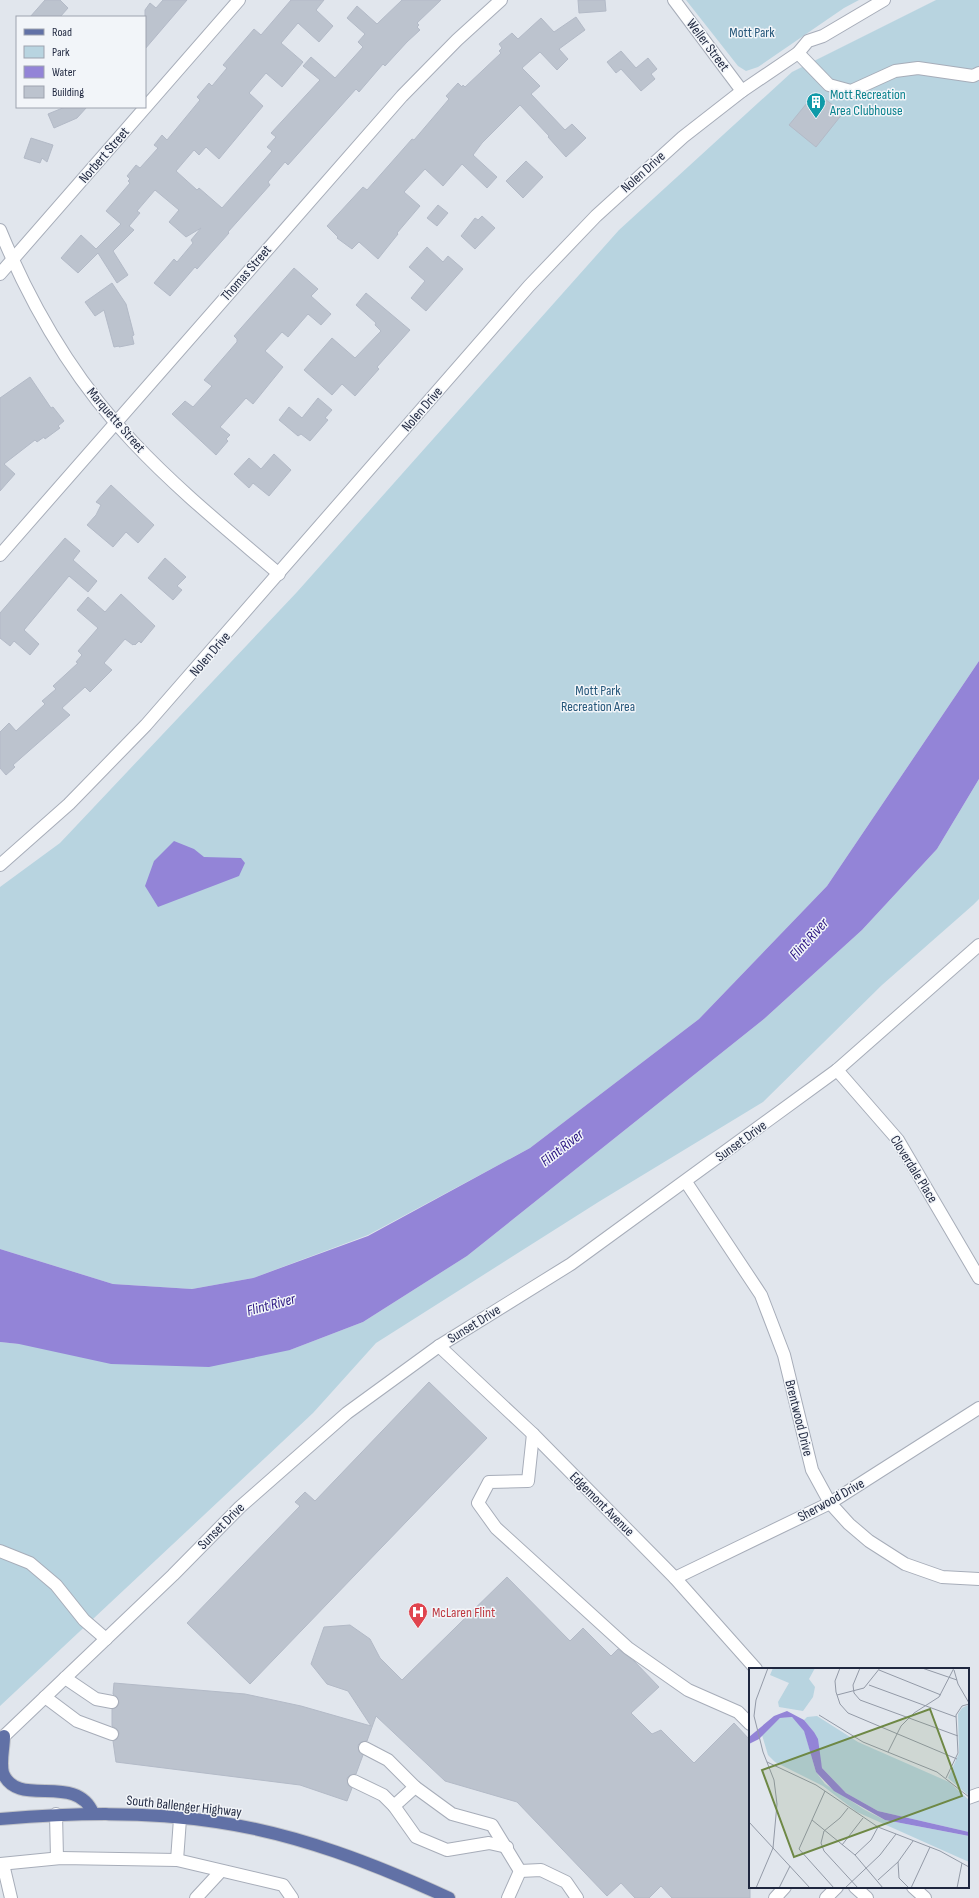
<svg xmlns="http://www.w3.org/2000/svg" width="979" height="1898" viewBox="0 0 979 1898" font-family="'Sofia Sans Condensed',sans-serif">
	<rect width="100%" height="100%" fill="#e1e6ed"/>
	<g fill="#b8d4e0">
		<polygon points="686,0 859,0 844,8 758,67 746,71 738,66"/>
		<polygon points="936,0 979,0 979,661 827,886 699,1019 530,1148 368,1235 253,1278 192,1289 113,1284 0,1249 0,887 60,843 297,592 619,230 792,72"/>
		<polygon points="979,779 979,899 973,905 882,985 763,1102 600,1201 376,1343 313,1413 0,1706 0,1342 19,1344 290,1350 363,1322 467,1256 764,1019 862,930 937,849"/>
	</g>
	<g fill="#9384d7">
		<polygon points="979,661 979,779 937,849 862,930 764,1019 467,1256 363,1322 290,1350 209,1367 111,1364 19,1344 0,1342 0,1249 113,1284 192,1289 253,1278 368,1236 530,1148 699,1019 827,886"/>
		<polygon points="174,841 194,849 204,857 241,858 245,863 239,876 158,907 145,886 154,861"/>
	</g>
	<g fill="#bcc3ce" stroke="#b3bac7">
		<polygon points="45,0 60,0 68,8 60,17 30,17"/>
		<polygon points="163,0 187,0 145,49 145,10 150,3 156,8"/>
		<polygon points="291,0 324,0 316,10 333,26 319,42 298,23 281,43 303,62 282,87 266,73 249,93 263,106 219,159 206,147 199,155 194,150 176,171 197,190 199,188 222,208 272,151 267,147 276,137 271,133 320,80 303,66 311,57 335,78 363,47 358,42 365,34 347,18 357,6 377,24 402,0 441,0 417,23 419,25 417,27 420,30 407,42 385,66 383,64 359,92 356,89 288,165 285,162 268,182 270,185 228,232 229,233 197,269 195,267 170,296 154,283 174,259 177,262 193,243 191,240 201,228 186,237 169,222 179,210 155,190 137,211 140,213 129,226 134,230 113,251 128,275 117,283 98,253 78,273 61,258 81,235 96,249 121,224 106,211 130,183 128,181 130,179 127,176 136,165 140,168 158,148 154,145 162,135 167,140 200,100 197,97 209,83 212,86 227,68 223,65 254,29 261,35"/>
		<polygon points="578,0 605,0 606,11 579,13"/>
		<polygon points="576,17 585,30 559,49 568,59 557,70 540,52 522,68 540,86 531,94 565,130 572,124 586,138 566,157 548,137 549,136 520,105 482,143 473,155 497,177 487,188 462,164 443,186 425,169 404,192 420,206 397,233 398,234 378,259 359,242 352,249 337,238 338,237 327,226 363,187 367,190 412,139 414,140 449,99 446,96 458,83 462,87 463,85 465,87 501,53 499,51 502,48 499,44 512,33 518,39 541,18 554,32"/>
		<polygon points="621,51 636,68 648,58 657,69 651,74 655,79 641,91 621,69 616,73 607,62"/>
		<polygon points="816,92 843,113 816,147 789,125"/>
		<polygon points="65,107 87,107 77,118 54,128 48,114"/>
		<polygon points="31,138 53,145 47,162 42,158 40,163 24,158"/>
		<polygon points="526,161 543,177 523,198 506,181"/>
		<polygon points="438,205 448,213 437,226 427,218"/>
		<polygon points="482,216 495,228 475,249 461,236 475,218 478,220"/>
		<polygon points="427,247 443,262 448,256 463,269 426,311 411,298 425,281 409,267"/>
		<polygon points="294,268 318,289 311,296 331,314 321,325 308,314 288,337 282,332 265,351 283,367 253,404 246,398 220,427 230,435 226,439 228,441 216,455 172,414 185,401 193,407 212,386 204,380 237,342 237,339 234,336"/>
		<polygon points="112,283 126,304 134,335 132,336 134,344 119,347 119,346 114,347 104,310 95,316 85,302"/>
		<polygon points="366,293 410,330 377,367 379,369 355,396 342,384 332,395 304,370 332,338 355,358 381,331 375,325 376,323 356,305"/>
		<polygon points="30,377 51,408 53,407 64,421 58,426 60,428 45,439 44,437 37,442 35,440 4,464 15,474 0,491 0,398"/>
		<polygon points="318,398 332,410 325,418 328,420 310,441 301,434 298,436 279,420 289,407 302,418"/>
		<polygon points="274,454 291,470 269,496 253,483 249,488 234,474 249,458 261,469"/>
		<polygon points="111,485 154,525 138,543 126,532 113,547 87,525 96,515 101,505 96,502"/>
		<polygon points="65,538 80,551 73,560 97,581 88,592 69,576 24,630 39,644 30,655 14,641 10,646 0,638 0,613"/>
		<polygon points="165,558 186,577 177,586 182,590 173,600 148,578"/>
		<polygon points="121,594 155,626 141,643 139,641 135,645 134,644 133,645 125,639 104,663 112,670 90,692 85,687 62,708 70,715 13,765 15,767 6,775 0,768 0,732 9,723 16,731 45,704 42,701 56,689 53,686 78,663 76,662 82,655 78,651 98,628 77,610 88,597 105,612"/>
		<polygon points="429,1382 487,1438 250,1684 187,1623 300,1506 295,1502 305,1492 315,1501"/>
		<polygon points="507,1577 570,1641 583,1628 611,1656 618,1649 634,1661 659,1687 631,1713 652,1734 661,1730 694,1763 734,1723 750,1740 750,1898 672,1898 661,1886 649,1898 635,1898 621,1883 607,1896 517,1802 445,1781 376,1716 367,1741 361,1742 358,1745 359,1752 363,1755 356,1774 350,1775 347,1778 348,1785 352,1788 347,1801 300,1785 116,1762 113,1741 117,1739 119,1733 117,1729 112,1726 112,1709 117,1707 119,1703 117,1697 113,1694 114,1683 245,1694 301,1706 371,1726 348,1691 327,1684 311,1664 324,1627 350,1625 370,1639 380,1658 402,1680"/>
	</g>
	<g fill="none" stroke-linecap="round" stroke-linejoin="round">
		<defs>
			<g id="minor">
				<polyline points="674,0 742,91"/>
				<polyline points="798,53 829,85 851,91 895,71 918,68 973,76 979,73"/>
				<path d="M0,230C32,308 75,381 133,442C178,490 229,531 279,574"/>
				<polyline points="0,274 239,0"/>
				<polyline points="0,555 402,96 457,40 501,0"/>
				<polyline points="0,865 69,804 146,725 529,286 596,216 683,137 742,91 798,53 808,41 823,36 884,0"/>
				<polyline points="837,1070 898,1140 979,1278"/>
				<polyline points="686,1182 761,1295 784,1355 812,1470 830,1503 849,1524 869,1541 905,1564 942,1577 979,1579"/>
				<polyline points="439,1346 533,1434 675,1578 756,1669"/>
				<polyline points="533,1434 528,1481 489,1482 478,1503 496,1528 628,1648 688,1690 738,1712 750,1724"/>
				<polyline points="0,1551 30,1563 56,1585 84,1620 106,1639"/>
				<polyline points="675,1578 830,1503 979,1408"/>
				<polyline points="65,1678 96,1699 112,1702"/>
				<polyline points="45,1697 77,1721 112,1734"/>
				<polyline points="0,1740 173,1575 240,1507 347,1413 439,1346 571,1264 837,1070 979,945"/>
				<polyline points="365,1748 388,1760 415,1787"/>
				<polyline points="354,1781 383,1795 394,1806 416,1837 447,1850 489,1843 507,1847"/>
				<polyline points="968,1798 979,1794"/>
				<polyline points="394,1806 415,1787 452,1814 492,1825 520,1871"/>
				<polyline points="56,1814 57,1858"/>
				<polyline points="177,1860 180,1819"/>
				<polyline points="0,1864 61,1858 177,1860 283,1885 292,1898"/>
				<polyline points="3,1864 11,1898"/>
				<polyline points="520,1871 541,1870 566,1882 577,1898"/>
				<polyline points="855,1887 867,1898"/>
				<polyline points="913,1887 925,1898"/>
				<polyline points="196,1898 221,1871"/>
				<polyline points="508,1898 520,1871"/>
				<polyline points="775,1898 785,1887"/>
				<polyline points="826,1898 837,1887"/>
			</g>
			<g id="major">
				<path d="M4,1736C4,1748 0,1761 3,1773C17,1809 76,1772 93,1813"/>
				<path d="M0,1819C73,1813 145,1811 217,1822C298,1834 375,1864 449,1898"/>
			</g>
		</defs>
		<use href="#minor" stroke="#a7adb9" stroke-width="14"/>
		<use href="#major" stroke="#c0c3c9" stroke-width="14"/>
		<use href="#minor" stroke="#fff" stroke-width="12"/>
		<use href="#major" stroke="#6171a6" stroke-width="12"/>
	</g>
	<defs>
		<symbol id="building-pin" viewBox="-11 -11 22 30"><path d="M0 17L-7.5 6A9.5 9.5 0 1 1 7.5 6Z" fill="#0f9aa8" stroke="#f2f5f9"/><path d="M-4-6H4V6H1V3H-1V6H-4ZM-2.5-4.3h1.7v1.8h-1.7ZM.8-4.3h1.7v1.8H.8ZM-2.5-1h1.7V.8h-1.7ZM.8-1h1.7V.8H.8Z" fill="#fff"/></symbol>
		<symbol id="hospital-pin" viewBox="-11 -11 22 30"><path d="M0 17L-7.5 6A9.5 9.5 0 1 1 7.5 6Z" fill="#e0444e" stroke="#f2f5f9"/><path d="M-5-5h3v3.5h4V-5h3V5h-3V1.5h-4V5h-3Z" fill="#fff"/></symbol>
	</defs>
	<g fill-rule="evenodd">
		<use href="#building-pin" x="805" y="91" width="22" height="30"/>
		<use href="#hospital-pin" x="407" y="1601" width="22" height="30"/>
	</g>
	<g text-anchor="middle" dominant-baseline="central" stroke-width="3" stroke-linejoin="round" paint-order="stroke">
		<g font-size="14" fill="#26577a" stroke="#f2f5f9">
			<text x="752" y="32">Mott Park</text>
			<text x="598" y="690">Mott Park<tspan x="598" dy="16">Recreation Area</tspan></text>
		</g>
		<g font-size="14" fill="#1f273f" stroke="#f2f5f9">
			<text transform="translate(708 45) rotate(53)">Weller Street</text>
			<text transform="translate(104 155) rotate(-49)">Norbert Street</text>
			<text transform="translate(643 172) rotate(-42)">Nolen Drive</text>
			<text transform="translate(246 273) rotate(-49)">Thomas Street</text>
			<text transform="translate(422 409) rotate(-49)">Nolen Drive</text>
			<text transform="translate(116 420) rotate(49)">Marquette Street</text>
			<text transform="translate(210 654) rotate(-49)">Nolen Drive</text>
			<text transform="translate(741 1141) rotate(-36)">Sunset Drive</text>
			<text transform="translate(914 1169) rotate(58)">Cloverdale Place</text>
			<text transform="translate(474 1324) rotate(-32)">Sunset Drive</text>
			<text transform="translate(799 1418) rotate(76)">Brentwood Drive</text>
			<text transform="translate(831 1500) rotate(-29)">Sherwood Drive</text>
			<text transform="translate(602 1504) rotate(45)">Edgemont Avenue</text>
			<text transform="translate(221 1526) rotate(-45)">Sunset Drive</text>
			<text transform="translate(184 1806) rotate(6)">South Ballenger Highway</text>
		</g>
		<g font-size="14" fill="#0d838f" stroke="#f2f5f9" text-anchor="start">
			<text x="830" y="94">Mott Recreation<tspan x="830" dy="16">Area Clubhouse</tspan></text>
		</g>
		<g font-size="14" fill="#be3a42" stroke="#f2f5f9" text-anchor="start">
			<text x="432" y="1612">McLaren Flint</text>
		</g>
		<g font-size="15" font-style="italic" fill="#291481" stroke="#f2f5f9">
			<text transform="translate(809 939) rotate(-48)">Flint River</text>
			<text transform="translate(562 1148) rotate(-38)">Flint River</text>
			<text transform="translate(271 1305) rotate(-15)">Flint River</text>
		</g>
	</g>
	<g transform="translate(749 1668)">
		<rect width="220" height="220" fill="#e1e6ed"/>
		<path d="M24,0H66L60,11L66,19L64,29L54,43L30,39L29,34L40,15L21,7ZM219,37L220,38V128L199,110L210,85L209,46L213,40ZM68,48L109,74L200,114L220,132V164L129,143L97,125L73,100L65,64L55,52L58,49ZM43,49L55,62L67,104L76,116L116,142L136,152L220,168V194L108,144L74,118L26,94L19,87L13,67L31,50Z" fill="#b8d4e0"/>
		<path d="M38,43L55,52L65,64L69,71L73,100L97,125L129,143L220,164V168L136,152L85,123L67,104L55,63L43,49L31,50L10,71L0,76V69L25,48Z" fill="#9384d7"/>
		<path fill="none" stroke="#939aa7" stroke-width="1" d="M91,0L86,13L87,24L91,36L99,45L208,91M111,0L104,17L105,25L111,32L209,68M173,0L208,12M130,2L192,27M205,2L209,16L220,35M120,17L207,49M88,27L115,20L131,0M70,47L114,74L188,104L220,129M139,84L152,58L165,45L190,29L205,0M18,94L67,117L129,159L191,183L220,199M197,110L209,85L207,47L213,38L220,36M76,123L50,181L85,220M99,140L91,150L75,163L72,175L75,183L109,220M63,152L106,187L134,220M0,154L61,220M93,177L114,150M106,187L122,172L129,159M149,194L150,210L160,220M129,212L149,194L164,173M7,220L24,180L28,136L25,112L14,84L5,48L7,32L19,0M30,220L41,198M96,220L131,187L147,166M162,220L181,179M208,220L213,195"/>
		<path fill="#6e8845" fill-opacity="0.15" stroke="#6e8845" stroke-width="2" d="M181,41L213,128L45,189L13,102Z"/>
		<rect width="220" height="220" fill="none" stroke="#1f273f" stroke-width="2"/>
	</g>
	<rect x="16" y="16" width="130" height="92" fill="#f2f5f9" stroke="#9ea3af"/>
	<rect x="24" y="29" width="20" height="6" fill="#6171a6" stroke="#9ea3af"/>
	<text x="52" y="36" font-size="12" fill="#1f273f">Road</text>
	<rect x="24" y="46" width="20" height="12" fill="#b8d4e0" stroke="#9ea3af"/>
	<text x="52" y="56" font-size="12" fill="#1f273f">Park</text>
	<rect x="24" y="66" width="20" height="12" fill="#9384d7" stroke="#9ea3af"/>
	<text x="52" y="76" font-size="12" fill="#1f273f">Water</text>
	<rect x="24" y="86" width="20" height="12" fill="#bcc3ce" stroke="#9ea3af"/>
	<text x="52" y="96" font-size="12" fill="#1f273f">Building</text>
</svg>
